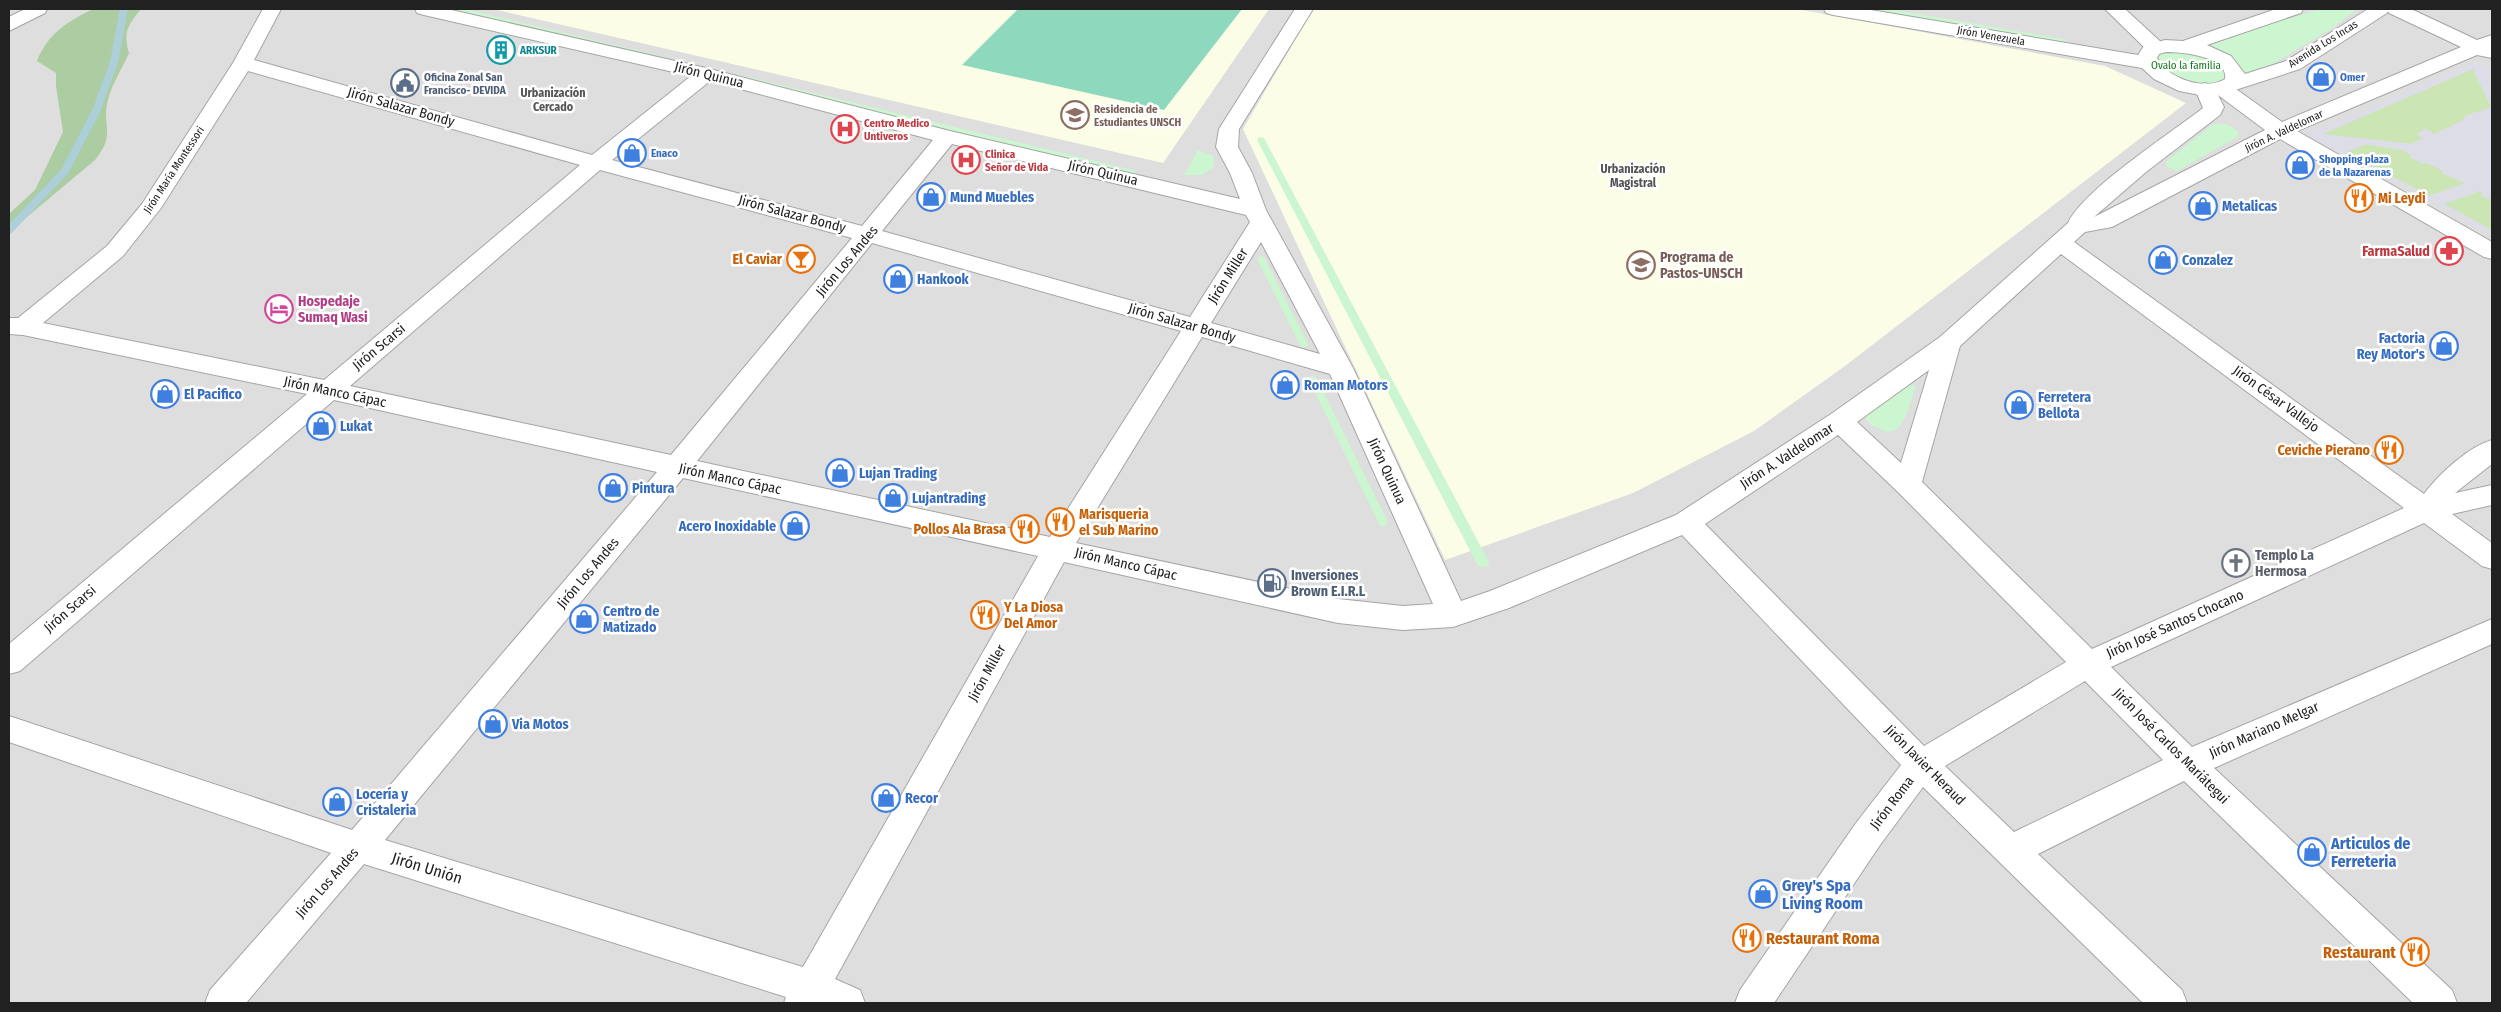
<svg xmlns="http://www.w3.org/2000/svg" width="2501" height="1012" viewBox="0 0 2501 1012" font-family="'Fira Sans Condensed',sans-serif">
	<rect width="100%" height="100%" fill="#f1eee9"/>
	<rect fill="#dfdede" x="9" y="9" width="2483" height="994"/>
	<g fill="#fcfde6">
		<polygon points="493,9 1269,9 1163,163"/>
		<polygon points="1313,9 1797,9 2105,66 2186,103 1845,366 1754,431 1633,493 1445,560 1243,129"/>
	</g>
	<g fill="#cbe6b4">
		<polygon points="2473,69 2491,107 2434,134 2426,129 2417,134 2424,138 2411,144 2322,134"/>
		<polygon points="2366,144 2402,150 2466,183 2429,196 2346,152"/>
		<polygon points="2480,191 2484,194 2481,196 2492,199 2492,230 2444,204"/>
	</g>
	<path fill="#accca1" d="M93,9H141C128,25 123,32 129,53C122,69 112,83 108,100C101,126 117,133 95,160L9,232V214L35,190L63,132L56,86V73L37,61C48,33 67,22 93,9Z"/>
	<g fill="#cbf6d0">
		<polygon points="438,9 465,9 1133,170 1136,173 1130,177"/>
		<polygon points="1855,9 1890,9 2063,39 2071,44 2063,46"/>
		<polygon points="2321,9 2357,9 2334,27 2256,74 2241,75 2202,47 2208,42"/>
		<polygon points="2186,46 2225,63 2233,80 2222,86 2181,83 2149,55"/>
		<polygon points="2213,124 2226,124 2238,131 2239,136 2177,171 2166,166 2166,162"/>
		<polygon points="1259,137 1264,138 1489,562 1488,567 1478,566 1257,140"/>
		<polygon points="1198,150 1213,156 1214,167 1202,175 1184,175"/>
		<polygon points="1259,256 1264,257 1308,344 1307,347 1301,347 1257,259"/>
		<polygon points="1312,376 1316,377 1388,522 1385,527 1380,526 1309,380"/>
		<path d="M1912,385L1916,386C1909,403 1904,442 1880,429C1873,426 1868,424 1865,417C1870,404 1899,392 1912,385Z"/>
	</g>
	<polygon fill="#8ed9be" points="1018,9 1242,9 1164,110 962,65"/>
	<path fill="#dddde7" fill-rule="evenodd" d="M2474,62L2492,67V76L2488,77L2492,82V199H2487L2480,195L2483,194L2480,191L2444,204L2492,230V235L2306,134L2376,106ZM2473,69L2491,107L2462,117L2465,119L2435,134L2426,129L2416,134L2424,138L2411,144L2323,134ZM2366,144L2402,150L2412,155L2409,157L2423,164L2427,163L2443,171L2441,173L2465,183L2429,196L2347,152Z"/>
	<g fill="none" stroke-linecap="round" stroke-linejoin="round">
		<polyline stroke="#adcfda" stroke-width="8" points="9,230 65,171 97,109 114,62 124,9"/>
		<defs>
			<g id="minor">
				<polygon points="25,9 47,9 45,13 9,31 9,17"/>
				<path d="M263,9H281L254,60L592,155L691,76L424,15L417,13L415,9H447L706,68L950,131L1240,199L1230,173L1216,147L1219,129L1295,9H1313L1239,129L1238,147L1252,173L1266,210L1353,368L1461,601L1490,591L1676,515L1831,414L1940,337L2068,223C2084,189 2171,133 2203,108L2195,89L2198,85L2205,83L2213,86L2222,82L2229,84L2282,122L2461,47L2389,13L2387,9H2411L2477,40L2492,35V58L2477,55L2297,131L2492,242V259L2484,257L2280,139L2112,227L2085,232L2074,242L2424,494C2439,474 2468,447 2492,440V464L2455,493L2492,485V505L2452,514L2492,543V569L2482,566L2424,523L2111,667L2192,747L2492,619V644L2214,768L2452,990L2457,1003H2413L2184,781L2038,854L2182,990L2187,1003H2143L1923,787L1880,845L1774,1003H1735L1740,990L1856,823L1901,765L1682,535L1509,608L1453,627L1403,630L1338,623L1064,562L835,979L860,990L865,1003H784L786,997L364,864L246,1003H205L210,990L331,853L9,742V716L352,830L657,472L334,400L20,671L9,674V644L307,394L23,335L9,334V318H18L107,246L142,204L233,63ZM248,71L580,165L324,380L43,323L123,256L161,208ZM710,81L933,140L862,226L612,160ZM2218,95L2265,130L2094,217L2146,172L2220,115L2224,107ZM952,144L1246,215L1250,222L1190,317L882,231ZM600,170L852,238L671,455L350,386ZM1261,242L1320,354L1211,323ZM872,243L1181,331L1050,537L697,461ZM2061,254L2404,508L2092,649L1922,482L1960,346ZM1202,337L1330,374L1433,604L1403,606L1338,599L1076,543ZM1929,370L1901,463L1857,422ZM1838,435L1898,492L2066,662L1924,746L1705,524ZM683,478L1038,556L803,967L385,840ZM2085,681L2163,760L2014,832L1945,766Z"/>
				<polygon points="2105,9 2125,9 2163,44 2166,48 2163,52 2149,52"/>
			</g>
			<path id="tertiary" d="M1824,9H1865L2138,55L2144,46L2165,40L2183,41L2276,9H2303L2301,13L2207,45L2231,56L2245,74L2286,61L2368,9H2389L2387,13L2300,69L2226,93L2200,95L2179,91L2154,79L2142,68L1833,15L1826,13ZM2166,52C2181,52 2229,56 2225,79C2205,91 2168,79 2157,58L2159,54Z"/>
		</defs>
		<use href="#minor" stroke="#a5a5a5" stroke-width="2"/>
		<use href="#tertiary" stroke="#a5a5a5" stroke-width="2"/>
		<use href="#minor" fill="#fff" fill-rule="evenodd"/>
		<use href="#tertiary" fill="#fff" fill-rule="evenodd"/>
	</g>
	<defs>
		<symbol id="building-ring" viewBox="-11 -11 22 22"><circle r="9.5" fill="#fff" stroke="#0f9aa8" stroke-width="1.5"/><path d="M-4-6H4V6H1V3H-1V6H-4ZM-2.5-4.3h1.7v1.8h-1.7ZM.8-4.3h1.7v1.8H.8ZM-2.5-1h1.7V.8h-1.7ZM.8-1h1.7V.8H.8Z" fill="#0f9aa8"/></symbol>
		<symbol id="shop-ring" viewBox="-11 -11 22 22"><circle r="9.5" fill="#fff" stroke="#3f7fe0" stroke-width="1.5"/><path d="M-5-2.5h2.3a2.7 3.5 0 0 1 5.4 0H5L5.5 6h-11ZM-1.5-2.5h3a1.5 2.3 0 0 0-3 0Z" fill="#3f7fe0"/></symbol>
		<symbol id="civic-ring" viewBox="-11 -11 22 22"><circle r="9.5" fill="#fff" stroke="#5c6f8a" stroke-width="1.5"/><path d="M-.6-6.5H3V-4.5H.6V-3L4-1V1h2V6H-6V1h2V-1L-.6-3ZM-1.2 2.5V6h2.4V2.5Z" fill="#5c6f8a"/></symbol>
		<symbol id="university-ring" viewBox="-11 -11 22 22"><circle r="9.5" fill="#fff" stroke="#8d6e63" stroke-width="1.5"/><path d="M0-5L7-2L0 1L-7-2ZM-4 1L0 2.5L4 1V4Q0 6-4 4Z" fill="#8d6e63"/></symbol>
		<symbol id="hospital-ring" viewBox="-11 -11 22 22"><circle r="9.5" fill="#fff" stroke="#e0444e" stroke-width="1.5"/><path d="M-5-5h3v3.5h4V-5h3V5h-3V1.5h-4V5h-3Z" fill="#e0444e"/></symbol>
		<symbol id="restaurant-ring" viewBox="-11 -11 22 22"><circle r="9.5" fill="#fff" stroke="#e8710a" stroke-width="1.5"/><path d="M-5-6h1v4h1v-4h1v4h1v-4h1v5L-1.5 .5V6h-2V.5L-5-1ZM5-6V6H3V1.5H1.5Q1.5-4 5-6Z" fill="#e8710a"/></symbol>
		<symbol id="pharmacy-ring" viewBox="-11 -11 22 22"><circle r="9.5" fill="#fff" stroke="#e0444e" stroke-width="1.5"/><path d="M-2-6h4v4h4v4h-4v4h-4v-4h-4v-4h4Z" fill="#e0444e"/></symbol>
		<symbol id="bar-ring" viewBox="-11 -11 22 22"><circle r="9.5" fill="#fff" stroke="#e8710a" stroke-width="1.5"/><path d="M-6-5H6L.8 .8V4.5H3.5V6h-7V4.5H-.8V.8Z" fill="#e8710a"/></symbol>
		<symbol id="hotel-ring" viewBox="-11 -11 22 22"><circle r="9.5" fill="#fff" stroke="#d1479c" stroke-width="1.5"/><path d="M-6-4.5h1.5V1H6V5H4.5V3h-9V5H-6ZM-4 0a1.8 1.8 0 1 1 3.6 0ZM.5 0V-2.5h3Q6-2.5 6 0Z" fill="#d1479c"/></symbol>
		<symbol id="church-ring" viewBox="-11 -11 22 22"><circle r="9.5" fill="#fff" stroke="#6b7280" stroke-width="1.5"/><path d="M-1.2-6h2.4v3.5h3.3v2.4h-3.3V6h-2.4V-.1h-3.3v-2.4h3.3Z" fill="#6b7280"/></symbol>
		<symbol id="fuel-ring" viewBox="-11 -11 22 22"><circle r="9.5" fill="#fff" stroke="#5c6f8a" stroke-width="1.5"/><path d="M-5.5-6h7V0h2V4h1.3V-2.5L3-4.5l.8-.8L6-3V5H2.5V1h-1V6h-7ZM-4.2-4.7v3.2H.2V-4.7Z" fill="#5c6f8a"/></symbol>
	</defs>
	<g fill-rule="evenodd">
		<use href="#building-ring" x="485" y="34" width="32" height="32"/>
		<use href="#shop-ring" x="2305" y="61" width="32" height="32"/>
		<use href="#civic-ring" x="389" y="67" width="32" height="32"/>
		<use href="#university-ring" x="1059" y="99" width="32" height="32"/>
		<use href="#hospital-ring" x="829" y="113" width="32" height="32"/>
		<use href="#shop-ring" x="616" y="137" width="32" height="32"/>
		<use href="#hospital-ring" x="950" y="144" width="32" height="32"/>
		<use href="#shop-ring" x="2284" y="149" width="32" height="32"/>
		<use href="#shop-ring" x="915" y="181" width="32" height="32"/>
		<use href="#restaurant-ring" x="2343" y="182" width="32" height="32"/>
		<use href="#shop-ring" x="2187" y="190" width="32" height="32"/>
		<use href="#pharmacy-ring" x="2433" y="235" width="32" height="32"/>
		<use href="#bar-ring" x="785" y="243" width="32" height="32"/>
		<use href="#shop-ring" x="2147" y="244" width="32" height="32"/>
		<use href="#university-ring" x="1625" y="249" width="32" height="32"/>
		<use href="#shop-ring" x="882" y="263" width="32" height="32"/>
		<use href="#hotel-ring" x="263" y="293" width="32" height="32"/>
		<use href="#shop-ring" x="2428" y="330" width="32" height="32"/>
		<use href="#shop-ring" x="1269" y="369" width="32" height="32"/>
		<use href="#shop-ring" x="149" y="378" width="32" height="32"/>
		<use href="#shop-ring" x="2003" y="389" width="32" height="32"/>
		<use href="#shop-ring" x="305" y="410" width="32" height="32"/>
		<use href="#restaurant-ring" x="2373" y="434" width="32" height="32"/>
		<use href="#shop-ring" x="824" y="457" width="32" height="32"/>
		<use href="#shop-ring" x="597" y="472" width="32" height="32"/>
		<use href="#shop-ring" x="877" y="482" width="32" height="32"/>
		<use href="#restaurant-ring" x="1044" y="506" width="32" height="32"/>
		<use href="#shop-ring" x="779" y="510" width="32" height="32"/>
		<use href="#restaurant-ring" x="1009" y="513" width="32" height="32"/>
		<use href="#church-ring" x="2220" y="547" width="32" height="32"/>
		<use href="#fuel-ring" x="1256" y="567" width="32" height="32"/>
		<use href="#restaurant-ring" x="969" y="599" width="32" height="32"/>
		<use href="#shop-ring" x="568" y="603" width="32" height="32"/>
		<use href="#shop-ring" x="477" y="708" width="32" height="32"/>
		<use href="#shop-ring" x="870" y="782" width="32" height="32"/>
		<use href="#shop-ring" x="321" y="786" width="32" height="32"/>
		<use href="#shop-ring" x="2296" y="836" width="32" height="32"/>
		<use href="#shop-ring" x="1747" y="878" width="32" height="32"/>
		<use href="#restaurant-ring" x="1731" y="922" width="32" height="32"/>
		<use href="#restaurant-ring" x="2399" y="936" width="32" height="32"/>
	</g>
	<g text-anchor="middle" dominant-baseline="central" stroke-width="5" stroke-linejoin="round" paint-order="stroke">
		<g font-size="11" fill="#212121" stroke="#fff">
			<text transform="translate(1991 36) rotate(10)">Jirón Venezuela</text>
			<text transform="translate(2323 44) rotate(-32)">Avenida Los Incas</text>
			<text transform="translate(2284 131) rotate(-25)">Jirón A. Valdelomar</text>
			<text transform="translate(174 170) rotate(-57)">Jirón María Montessori</text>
		</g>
		<g font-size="11" font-weight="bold" fill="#0d838f" stroke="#fff" text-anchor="start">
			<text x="520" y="50">ARKSUR</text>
		</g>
		<g font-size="11" fill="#157921" stroke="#fff">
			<text x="2186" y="65">Ovalo la familia</text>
		</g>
		<g font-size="11" font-weight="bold" fill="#4e5e75" stroke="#fff" text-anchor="start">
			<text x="424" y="77">Oficina Zonal San<tspan x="424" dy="13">Francisco- DEVIDA</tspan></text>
		</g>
		<g font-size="11" font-weight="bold" fill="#366cbe" stroke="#fff" text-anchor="start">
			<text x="2340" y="77">Omer</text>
			<text x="651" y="153">Enaco</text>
			<text x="2319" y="159">Shopping plaza<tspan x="2319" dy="13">de la Nazarenas</tspan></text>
		</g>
		<g font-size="11" font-weight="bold" fill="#785e54" stroke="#fff" text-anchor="start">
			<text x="1094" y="109">Residencia de<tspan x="1094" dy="13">Estudiantes UNSCH</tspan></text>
		</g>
		<g font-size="11" font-weight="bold" fill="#be3a42" stroke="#fff" text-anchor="start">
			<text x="864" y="123">Centro Medico<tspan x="864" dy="13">Untiveros</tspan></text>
			<text x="985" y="154">Clinica<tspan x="985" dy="13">Señor de Vida</tspan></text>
		</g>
		<g font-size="12" font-weight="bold" fill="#545454" stroke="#fff">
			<text x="553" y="93">Urbanización<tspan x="553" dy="14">Cercado</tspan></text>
			<text x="1633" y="169">Urbanización<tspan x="1633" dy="14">Magistral</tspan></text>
		</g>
		<g font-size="14" fill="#212121" stroke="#fff">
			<text transform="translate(709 75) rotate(14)">Jirón Quinua</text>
			<text transform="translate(401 107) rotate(16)">Jirón Salazar Bondy</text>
			<text transform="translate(1103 173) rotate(13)">Jirón Quinua</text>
			<text transform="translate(792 214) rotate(15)">Jirón Salazar Bondy</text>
			<text transform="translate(847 261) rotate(-50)">Jirón Los Andes</text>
			<text transform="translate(1228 276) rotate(-58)">Jirón Miller</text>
			<text transform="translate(1182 323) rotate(16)">Jirón Salazar Bondy</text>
			<text transform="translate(379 347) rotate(-40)">Jirón Scarsi</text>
			<text transform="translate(335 392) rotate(12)">Jirón Manco Cápac</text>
			<text transform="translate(2276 399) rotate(36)">Jirón César Vallejo</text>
			<text transform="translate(1787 456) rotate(-33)">Jirón A. Valdelomar</text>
			<text transform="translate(1387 471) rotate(65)">Jirón Quinua</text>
			<text transform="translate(730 479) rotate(12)">Jirón Manco Cápac</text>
			<text transform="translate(1126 564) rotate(13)">Jirón Manco Cápac</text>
			<text transform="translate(588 573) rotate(-50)">Jirón Los Andes</text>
			<text transform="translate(70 609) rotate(-41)">Jirón Scarsi</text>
			<text transform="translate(2175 624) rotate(-24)">Jirón José Santos Chocano</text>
			<text transform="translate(987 673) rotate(-61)">Jirón Miller</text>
			<text transform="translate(2264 730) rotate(-24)">Jirón Mariano Melgar</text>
			<text transform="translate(2171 746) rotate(45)">Jirón José Carlos Mariátegui</text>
			<text transform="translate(1925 765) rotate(45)">Jirón Javier Heraud</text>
			<text transform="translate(1892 803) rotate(-53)">Jirón Roma</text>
			<text transform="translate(327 883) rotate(-49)">Jirón Los Andes</text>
		</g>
		<g font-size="14" font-weight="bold" fill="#366cbe" stroke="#fff" text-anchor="start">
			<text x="950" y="197">Mund Muebles</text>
			<text x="2222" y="206">Metalicas</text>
			<text x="2182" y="260">Conzalez</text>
			<text x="917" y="279">Hankook</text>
			<text x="2425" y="338" text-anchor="end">Factoria<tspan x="2425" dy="16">Rey Motor's</tspan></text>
			<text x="1304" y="385">Roman Motors</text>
			<text x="184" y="394">El Pacifico</text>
			<text x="2038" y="397">Ferretera<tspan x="2038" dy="16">Bellota</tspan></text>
			<text x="340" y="426">Lukat</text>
			<text x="859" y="473">Lujan Trading</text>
			<text x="632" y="488">Pintura</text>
			<text x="912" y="498">Lujantrading</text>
			<text x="776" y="526" text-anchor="end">Acero Inoxidable</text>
			<text x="603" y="611">Centro de<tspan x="603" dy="16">Matizado</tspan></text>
			<text x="512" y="724">Via Motos</text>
			<text x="356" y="794">Locería y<tspan x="356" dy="16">Cristaleria</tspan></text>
			<text x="905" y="798">Recor</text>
		</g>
		<g font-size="14" font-weight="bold" fill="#c56008" stroke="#fff" text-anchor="start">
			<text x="2378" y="198">Mi Leydi</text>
			<text x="782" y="259" text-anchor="end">El Caviar</text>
			<text x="2370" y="450" text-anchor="end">Ceviche Pierano</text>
			<text x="1079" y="514">Marisqueria<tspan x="1079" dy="16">el Sub Marino</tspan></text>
			<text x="1006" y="529" text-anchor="end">Pollos Ala Brasa</text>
			<text x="1004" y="607">Y La Diosa<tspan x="1004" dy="16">Del Amor</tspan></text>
		</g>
		<g font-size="14" font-weight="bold" fill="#be3a42" stroke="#fff" text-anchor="end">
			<text x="2430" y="251">FarmaSalud</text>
		</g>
		<g font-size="14" font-weight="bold" fill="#785e54" stroke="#fff" text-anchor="start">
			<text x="1660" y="257">Programa de<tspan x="1660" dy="16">Pastos-UNSCH</tspan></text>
		</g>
		<g font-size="14" font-weight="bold" fill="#b23c85" stroke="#fff" text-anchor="start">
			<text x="298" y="301">Hospedaje<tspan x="298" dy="16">Sumaq Wasi</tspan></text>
		</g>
		<g font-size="14" font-weight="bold" fill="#5b616d" stroke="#fff" text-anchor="start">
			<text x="2255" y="555">Templo La<tspan x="2255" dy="16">Hermosa</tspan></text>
		</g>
		<g font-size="14" font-weight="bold" fill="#4e5e75" stroke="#fff" text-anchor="start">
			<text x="1291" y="575">Inversiones<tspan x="1291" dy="16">Brown E.I.R.L</tspan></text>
		</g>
		<g font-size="16" font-weight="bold" fill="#366cbe" stroke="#fff" text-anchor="start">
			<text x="2331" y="843">Articulos de<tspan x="2331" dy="18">Ferreteria</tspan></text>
			<text x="1782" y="885">Grey's Spa<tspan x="1782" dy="18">Living Room</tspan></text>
		</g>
		<g font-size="16" fill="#212121" stroke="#fff">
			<text transform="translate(427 868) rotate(17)">Jirón Unión</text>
		</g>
		<g font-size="16" font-weight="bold" fill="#c56008" stroke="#fff" text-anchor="start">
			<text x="1766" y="938">Restaurant Roma</text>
			<text x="2396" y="952" text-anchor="end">Restaurant</text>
		</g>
	</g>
	<rect width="2501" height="1012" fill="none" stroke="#212121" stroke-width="20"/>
</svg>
